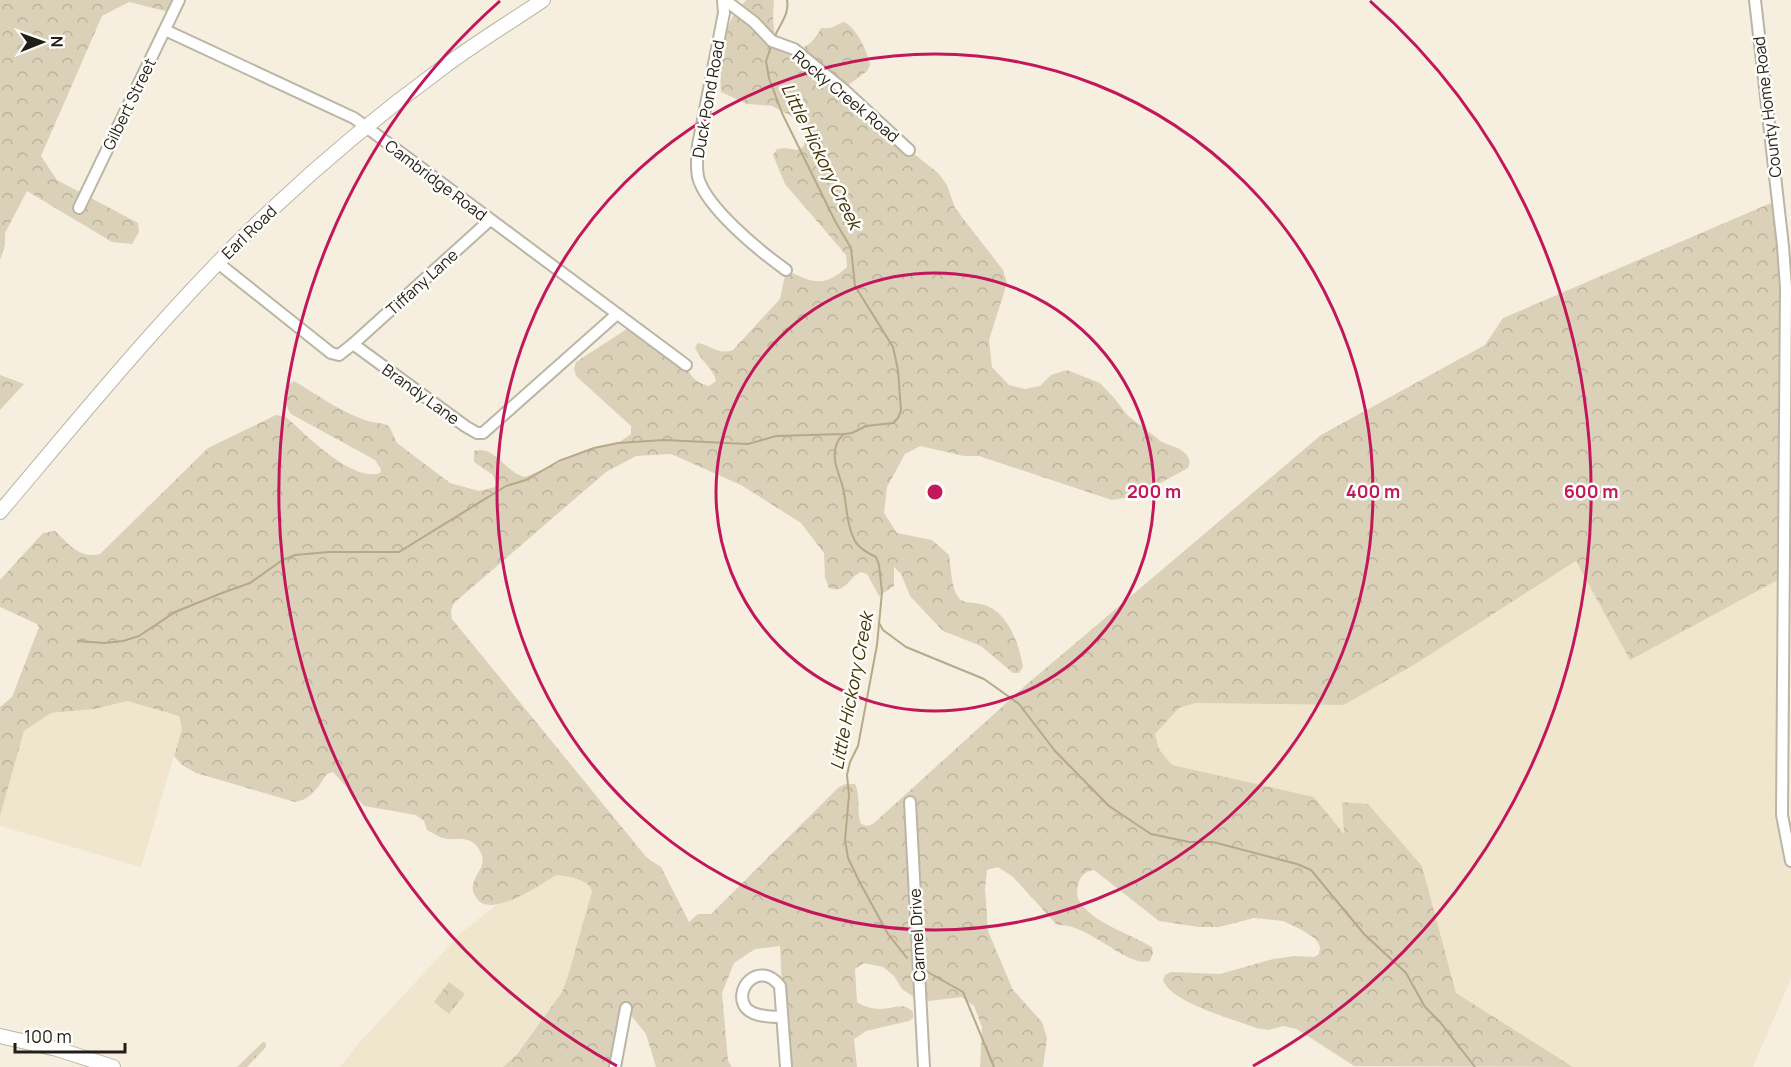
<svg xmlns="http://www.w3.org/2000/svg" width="1791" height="1067" viewBox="0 0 1791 1067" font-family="Manrope,sans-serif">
	<defs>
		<pattern id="grass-tufts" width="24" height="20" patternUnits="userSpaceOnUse" patternTransform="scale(1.5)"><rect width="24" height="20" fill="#dbd1b8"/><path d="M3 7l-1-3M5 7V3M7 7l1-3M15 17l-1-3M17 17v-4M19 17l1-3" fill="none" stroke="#bcb39d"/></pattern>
		<pattern id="forest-crowns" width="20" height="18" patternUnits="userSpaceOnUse" patternTransform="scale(1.5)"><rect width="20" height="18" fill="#dbd1b8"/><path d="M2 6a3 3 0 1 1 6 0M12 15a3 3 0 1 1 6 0" fill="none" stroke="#bcb39d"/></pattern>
	</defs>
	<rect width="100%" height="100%" fill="#f6efdf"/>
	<g fill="#f0e6ce">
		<polygon points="1577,561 1783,577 1782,815 1791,861 1791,979 1753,1067 1573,1067 1456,993 1422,866 1345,835 1314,797 1172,765 1159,749 1155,734 1179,708 1196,703 1344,705 1417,663"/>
		<polygon points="127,701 179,716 182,729 141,867 0,826 0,816 24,731 51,713 95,709"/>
		<polygon points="557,875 586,881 591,886 592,891 568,976 562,992 516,1054 503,1067 340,1067 359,1043 462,932 495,906 524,894"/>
	</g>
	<polygon fill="url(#grass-tufts)" points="263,1042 266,1043 266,1047 247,1067 237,1067"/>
	<g fill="url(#forest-crowns)">
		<polygon points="0,0 179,0 173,13 129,2 102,16 41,156 57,180 138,223 139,232 132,244 112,242 27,191 5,233 5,245 0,260"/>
		<path d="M746,0H774L773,16L775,43C799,51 808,52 821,28H830L844,22C856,27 868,52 870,65L867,71L843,89L909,150L938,173L947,185L955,208L1003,270L1007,283L989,340L992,367L1009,385L1025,389L1040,386L1051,375L1067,370L1100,383L1115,399L1127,415L1162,442L1180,449L1187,455L1190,462L1188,468L1136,496L1112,500L979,456H964L920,446L905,454L887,487L884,513L897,533L932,540L949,555C951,567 951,587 958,597C963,604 973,602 980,604C1008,609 1019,644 1023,667L1019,673H1013L981,646L943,631L910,596L901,574L894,567V586L879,596L867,574L861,572C848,578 846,594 829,588L825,578L824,553L801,523L741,485L671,454L636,456L606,472L454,603L451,610L452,619L647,858L661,867L689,922L698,914H711L839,787L845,784H855C861,796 856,811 861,824L867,826L873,824L1026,685L1321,435L1485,345L1503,318L1778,200L1783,246V577L1630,660L1576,561L1417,663L1344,705L1196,703L1179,708L1155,734L1159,749L1172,765L1314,797L1344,834L1342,802L1368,804L1422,866L1456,993L1573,1067L1354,1066L1297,1029L1283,1026L1268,1030L1256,1028C1234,1019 1171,1003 1163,980L1165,975L1171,972L1220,974L1273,959L1295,956L1314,957L1319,954L1320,947L1316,939L1300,929L1283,921L1254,918L1219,927H1199L1159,921L1094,870C1080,871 1075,886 1078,899C1080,903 1086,910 1090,913C1101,924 1137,938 1152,947L1153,953L1150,961C1126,968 1090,923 1057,925L1013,877L998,867L987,870L985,889L988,931L1013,990L1042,1022L1047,1038L1043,1067H980L982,1027L974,1006L962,997L921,1002L902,989L894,976L883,967L864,963L855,969L857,1002C863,1006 872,1009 880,1009C893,1009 903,1001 913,1012V1018L909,1021L866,1031L854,1039L857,1067H786L780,946L755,949L734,963L722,993L728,1061L732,1067H656L646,1034L626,1009L615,1067H503L517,1054L562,992L568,976L592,891C589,879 569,877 557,875C541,884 489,921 476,897C473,893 472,890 473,885C475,872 488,866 480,851C470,833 457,842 443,838C438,837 432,832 427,830L424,821L416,815L364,806L333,772L327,774C318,787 312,799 295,802L196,773L182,765L174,756L182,729L179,716L127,701L95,709L51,713L24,731L0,816V707L12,697L39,627L37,624L0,607V580L43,533L55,531C69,544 79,559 100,554L208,448L276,415L286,417C305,434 353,483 380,473L381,469L375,460L291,414C284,403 280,389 294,381C316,394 338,410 362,419C371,423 380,422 389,426L397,443L450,483L479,491L495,487L496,483L493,475L474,462V451C495,444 506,474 525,477L594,448L618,443L631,434V426L576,376L574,369L576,362L633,325L686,365C690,377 697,383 709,386L716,381C713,367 699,360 695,347L698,343C712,346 718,355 733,350L780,299L786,270C813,283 824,288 847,267L846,255L785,184L773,155L777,149L785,148L797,150L804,146L806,131L801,121L772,106L747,104L721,92C719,72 724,27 736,11C739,6 743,5 746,0Z"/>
		<polygon points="0,375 24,384 0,410"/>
		<polygon points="449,982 465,994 449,1014 434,1002"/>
	</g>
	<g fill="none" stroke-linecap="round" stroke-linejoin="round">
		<g stroke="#b6a988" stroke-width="2">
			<path d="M774,39C778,26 790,15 787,0"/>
			<path d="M844,434C839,438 836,444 835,450C833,463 840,476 843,488C847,504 846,524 854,539C858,548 868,553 876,557L879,565L882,592L877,645L858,746L850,762L847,775L849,795L845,840L848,858L859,881L888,934L907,958"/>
			<polyline points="879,623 883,630 906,647 984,679 1019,704 1055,751 1109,806 1151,834 1189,842 1213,842 1297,864 1311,870 1364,934 1406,973 1425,1007 1440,1022 1475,1067"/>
			<polyline points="78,641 104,643 123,641 139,636 175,612 222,593 250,583 281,561 295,555 329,552 399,552 506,486 526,480 559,461 594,448 618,443 664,440 748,444 776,436 844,434 852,433 866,426 893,423 898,418 901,411 898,370 893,347 855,286 851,248 835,221 782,113 769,78 766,61 772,44"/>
			<polyline points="924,970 963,992 994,1067"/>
		</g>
		<defs>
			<g id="minor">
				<path d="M723,0L724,13L698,145C697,155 696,166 698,177C706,208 761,252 786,270"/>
				<polyline points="725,0 754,22 772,41 794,49 843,89 909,150"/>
				<polyline points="1755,0 1783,246 1786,288 1782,815 1791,861"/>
				<polyline points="165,30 354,118 686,365"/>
				<polyline points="79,208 179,0"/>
				<polyline points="218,263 331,353 339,355 353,344 490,220"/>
				<polyline points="353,344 465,426 477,433 483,433 617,314"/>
				<polyline points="910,802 924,1067"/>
				<path d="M782,1017C772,1017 754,1017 746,1008C732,990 759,959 780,986L786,1067"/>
				<polyline points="615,1067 626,1008"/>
			</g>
			<g id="major">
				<path d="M0,512C87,409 172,304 270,211C323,161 382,112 441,69C474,44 509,23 543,0"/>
				<polyline points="0,1036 57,1049 113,1067"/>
			</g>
		</defs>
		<use href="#minor" stroke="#bbb5a5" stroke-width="14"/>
		<use href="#major" stroke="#bbb5a5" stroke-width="16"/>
		<use href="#minor" stroke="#fff" stroke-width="10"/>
		<use href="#major" stroke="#fff" stroke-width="14"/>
	</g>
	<g fill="none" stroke="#c2185b" stroke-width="3">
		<circle cx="935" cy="492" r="219"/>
		<circle cx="935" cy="492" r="438"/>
		<path d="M617 1066A656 656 0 0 1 500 1M1370 1A656 656 0 0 1 1253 1066"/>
	</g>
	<g text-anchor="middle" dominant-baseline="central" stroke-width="5" stroke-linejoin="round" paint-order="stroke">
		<g font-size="16" fill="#211e18" stroke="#fefdfa">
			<text transform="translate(846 96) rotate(40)">Rocky Creek Road</text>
			<text transform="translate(708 99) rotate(-80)">Duck Pond Road</text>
			<text transform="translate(129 104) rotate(-64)">Gilbert Street</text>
			<text transform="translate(1767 107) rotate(-97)">County Home Road</text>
			<text transform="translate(436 180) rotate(37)">Cambridge Road</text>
			<text transform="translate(249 232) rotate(-44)">Earl Road</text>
			<text transform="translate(422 282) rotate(-42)">Tiffany Lane</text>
			<text transform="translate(421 394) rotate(36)">Brandy Lane</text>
			<text transform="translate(917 935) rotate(-93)">Carmel Drive</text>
		</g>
		<g font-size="18" font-style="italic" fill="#413206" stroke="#fefdfa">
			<text transform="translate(822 156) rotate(64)">Little Hickory Creek</text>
			<text transform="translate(851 691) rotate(-79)">Little Hickory Creek</text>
		</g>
	</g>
	<circle cx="935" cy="492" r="9" fill="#c2185b" stroke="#fefdfa" stroke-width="3"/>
	<g font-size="18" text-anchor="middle" font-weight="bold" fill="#c2185b" stroke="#fefdfa" stroke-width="5" stroke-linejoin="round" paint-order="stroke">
		<text x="1154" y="498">200 m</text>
		<text x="1373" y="498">400 m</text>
		<text x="1591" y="498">600 m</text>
	</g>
	<g transform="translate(42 42) rotate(89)" stroke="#fefdfa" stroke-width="4.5" paint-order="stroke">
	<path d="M0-4.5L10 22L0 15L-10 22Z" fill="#211e18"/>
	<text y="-9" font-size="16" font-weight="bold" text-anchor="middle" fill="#211e18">N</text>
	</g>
	<path d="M15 1043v9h110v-9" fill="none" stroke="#211e18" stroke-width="3"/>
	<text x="24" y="1043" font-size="18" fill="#211e18" stroke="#fefdfa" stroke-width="4.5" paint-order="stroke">100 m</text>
</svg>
